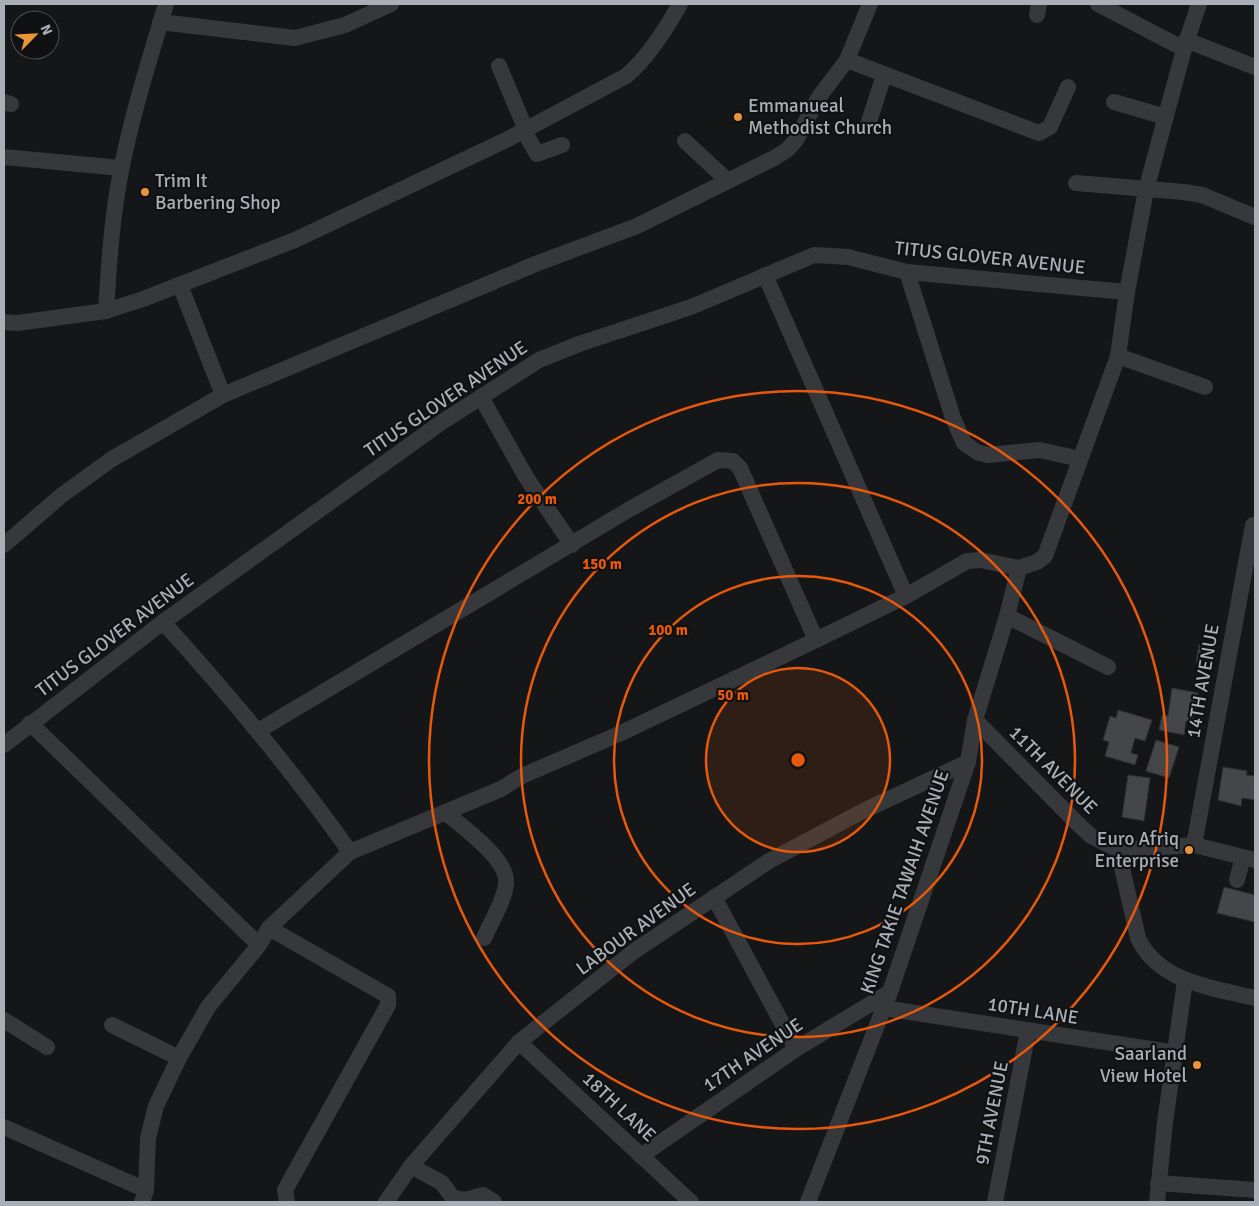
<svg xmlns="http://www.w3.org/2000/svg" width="1259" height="1206" viewBox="0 0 1259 1206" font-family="Signika,sans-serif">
	<rect width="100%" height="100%" fill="#151617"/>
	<g fill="#44464a" stroke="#2f3033">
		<polygon points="1199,645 1216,648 1212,666 1196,663"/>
		<polygon points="1172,688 1198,693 1193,722 1186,721 1184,735 1159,730 1162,715 1168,716"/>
		<polygon points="1118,710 1152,720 1145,741 1135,738 1131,753 1138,755 1135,765 1105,756 1109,742 1103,740 1110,716 1116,718"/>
		<polygon points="1156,740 1179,747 1169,778 1146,771"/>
		<polygon points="1223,767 1247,771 1246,775 1255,776 1255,800 1242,798 1241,806 1218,800"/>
		<polygon points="1128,775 1150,778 1144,821 1122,817"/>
		<polygon points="1224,887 1255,895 1255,922 1217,913"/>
	</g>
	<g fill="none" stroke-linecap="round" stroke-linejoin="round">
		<g stroke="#37383c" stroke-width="16">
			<polyline points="1098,4 1184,49"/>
			<polyline points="1037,15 1039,4"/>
			<polyline points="160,22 295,38 345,25 391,4"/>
			<polyline points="1186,40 1255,67"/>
			<polyline points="847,60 1039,133 1050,127 1068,87"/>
			<polyline points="499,66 526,130"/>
			<polyline points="4,102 11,104"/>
			<polyline points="1114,102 1166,117"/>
			<polyline points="867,128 884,75"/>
			<polyline points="524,131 537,154 562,145"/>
			<polyline points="685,141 728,181"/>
			<polyline points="4,157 121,168"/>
			<polyline points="1076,183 1184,192 1202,195 1255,217"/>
			<polyline points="907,272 953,418 964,443 977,452 988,455 1040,450 1080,459"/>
			<polyline points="765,275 906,596"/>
			<polyline points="180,285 223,395"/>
			<path d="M106,311C109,263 112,214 122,166C133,111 150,58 166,4"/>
			<path d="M4,322L17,323L106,311L143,299L295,240L508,139L626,76C648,58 666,29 680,4"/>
			<polyline points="1118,356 1205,387"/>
			<polyline points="481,397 526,477 572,545"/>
			<polyline points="4,545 62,495 112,459 223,395 538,263 637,226 774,158 787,150 796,140 819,97 847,60 870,4"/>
			<polyline points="1007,616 1108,667"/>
			<path d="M163,622C230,696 293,771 350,852"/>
			<path d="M975,720L1076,822L1091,836L1118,850L1138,938C1158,982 1213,988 1255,998"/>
			<polyline points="30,723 259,945"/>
			<polyline points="258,731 630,509 718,460 733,461 740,468 816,640"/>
			<polyline points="4,745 163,622 442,422 539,360 579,344 691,307 814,255 848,257 907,272 1127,292"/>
			<path d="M445,812C463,828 509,859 506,884C505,899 490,924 484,938"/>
			<polyline points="1194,845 1253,525"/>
			<polyline points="1118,850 1194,845 1255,860"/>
			<polyline points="1237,880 1243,857"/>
			<polyline points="714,897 796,1049"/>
			<polyline points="269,928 388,996 388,1005 285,1190 287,1202"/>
			<polyline points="883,1008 1177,1053"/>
			<polyline points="4,1020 47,1047"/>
			<polyline points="112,1025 179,1058"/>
			<polyline points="519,1042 691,1202"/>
			<polyline points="4,1127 146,1190"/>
			<polyline points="641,1156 796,1049 890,992"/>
			<polyline points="411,1166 442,1183 453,1198 465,1200 483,1195 494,1202"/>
			<polyline points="1158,1183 1255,1190"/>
			<polyline points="142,1202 146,1190 148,1138 156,1106 179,1058 208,1007 259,945 269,928 350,852 501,789 522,776 619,734 816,640 906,596 967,561 980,560 1019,568 1037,562 1045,556 1118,356 1127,292 1146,190 1184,49 1199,4"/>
			<polyline points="386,1202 411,1166 519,1042 633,952 769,861 863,811 968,762"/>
			<polyline points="808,1202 890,992 968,762 975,720 1007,616 1019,568"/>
			<polyline points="995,1202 1028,1031"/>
			<polyline points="1157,1202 1165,1122 1185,981"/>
		</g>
	</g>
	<circle cx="798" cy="760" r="92" fill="#e8590c" fill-opacity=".12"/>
	<g fill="none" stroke="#e8590c" stroke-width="2.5">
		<circle cx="798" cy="760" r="92"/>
		<circle cx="798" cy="760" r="184"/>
		<circle cx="798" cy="760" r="277"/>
		<circle cx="798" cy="760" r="369"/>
	</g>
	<g fill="#ea953a" stroke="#101112" stroke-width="2">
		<circle cx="738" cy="117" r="5"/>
		<circle cx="145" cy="192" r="5"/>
		<circle cx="1189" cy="850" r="5"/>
		<circle cx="1197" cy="1065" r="5"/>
	</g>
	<g text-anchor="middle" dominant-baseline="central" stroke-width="4.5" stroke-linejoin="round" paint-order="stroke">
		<g font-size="19" fill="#a8afb7" stroke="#101112" text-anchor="start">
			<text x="748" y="106">Emmanueal<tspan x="748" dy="22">Methodist Church</tspan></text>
			<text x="155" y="181">Trim It<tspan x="155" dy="22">Barbering Shop</tspan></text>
			<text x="1179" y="839" text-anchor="end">Euro Afriq<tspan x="1179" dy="22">Enterprise</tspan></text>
			<text x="1187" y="1054" text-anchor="end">Saarland<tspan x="1187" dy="22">View Hotel</tspan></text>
		</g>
		<g font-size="19" fill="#a8afb7" stroke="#101112">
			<text transform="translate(990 258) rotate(6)">TITUS GLOVER AVENUE</text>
			<text transform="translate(446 399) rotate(-34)">TITUS GLOVER AVENUE</text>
			<text transform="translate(115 635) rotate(-37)">TITUS GLOVER AVENUE</text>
			<text transform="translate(1203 681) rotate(-80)">14TH AVENUE</text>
			<text transform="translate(1053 770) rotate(45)">11TH AVENUE</text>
			<text transform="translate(905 882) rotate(-71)">KING TAKIE TAWAIH AVENUE</text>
			<text transform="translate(636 929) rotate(-36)">LABOUR AVENUE</text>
			<text transform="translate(1033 1011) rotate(9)">10TH LANE</text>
			<text transform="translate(753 1055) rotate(-34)">17TH AVENUE</text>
			<text transform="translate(619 1107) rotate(43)">18TH LANE</text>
			<text transform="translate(992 1113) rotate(-79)">9TH AVENUE</text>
		</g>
	</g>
	<circle cx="798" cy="760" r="8" fill="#e8590c" stroke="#101112" stroke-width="2.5"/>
	<g font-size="15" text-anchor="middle" font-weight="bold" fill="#e8590c" stroke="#101112" stroke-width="4.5" stroke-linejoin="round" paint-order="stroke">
		<text x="537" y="504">200 m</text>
		<text x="602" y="569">150 m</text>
		<text x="668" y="635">100 m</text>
		<text x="733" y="700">50 m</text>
	</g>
	<rect width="1259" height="1206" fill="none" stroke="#a8afb7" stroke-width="10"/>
	<g transform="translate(35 35) rotate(66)"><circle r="24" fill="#101112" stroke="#4d5054"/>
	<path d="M0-4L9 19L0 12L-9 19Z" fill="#ea953a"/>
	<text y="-8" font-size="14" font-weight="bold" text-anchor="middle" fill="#a8afb7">N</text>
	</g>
</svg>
